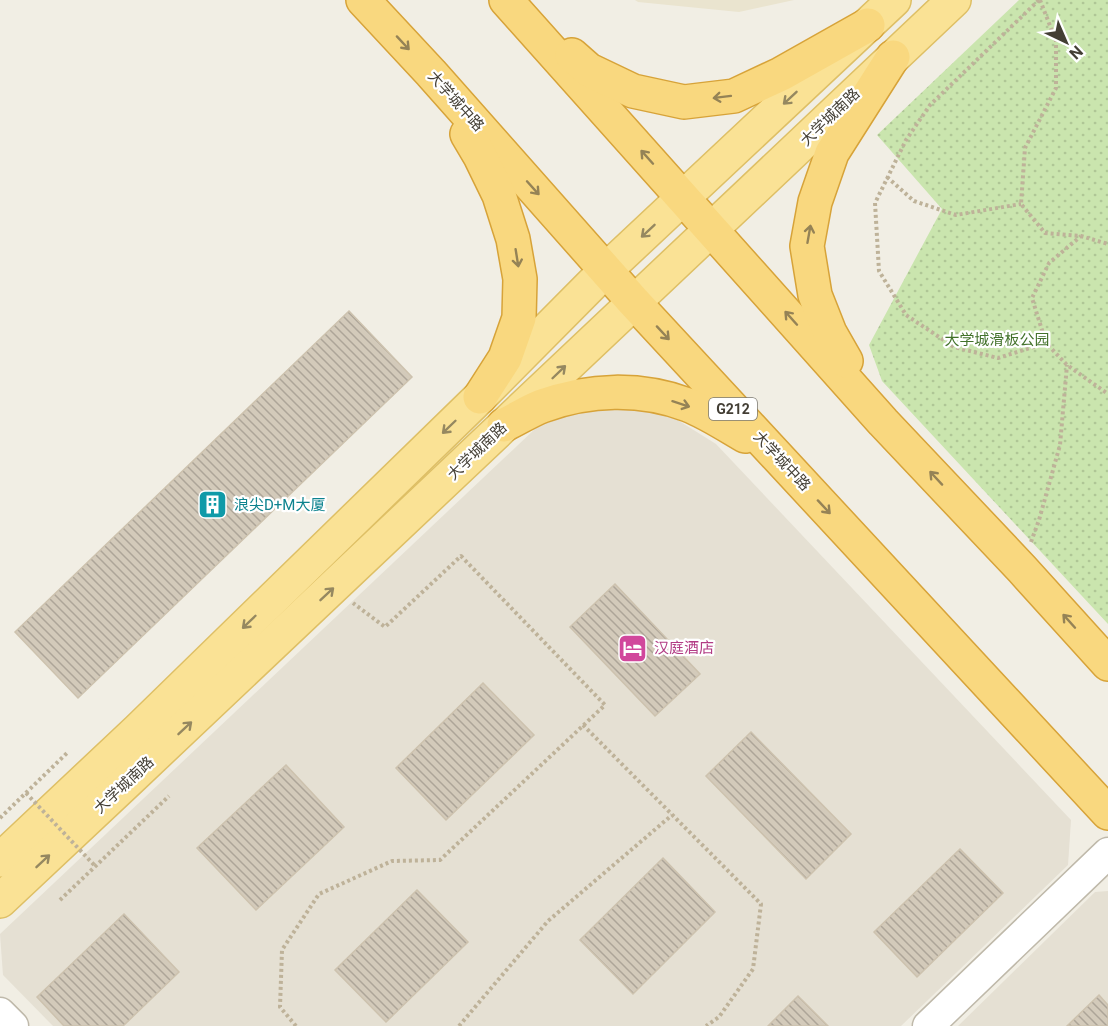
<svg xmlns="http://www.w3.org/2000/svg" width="1108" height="1026" viewBox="0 0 1108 1026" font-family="Roboto,'Noto Sans SC',sans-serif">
	<defs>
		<pattern id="grass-dots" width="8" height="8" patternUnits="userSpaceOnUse" patternTransform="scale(1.5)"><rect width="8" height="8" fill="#cae5ae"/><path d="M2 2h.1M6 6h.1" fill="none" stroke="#afc696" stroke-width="1.8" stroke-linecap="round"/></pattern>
		<pattern id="building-back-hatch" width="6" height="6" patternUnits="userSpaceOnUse" patternTransform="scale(1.5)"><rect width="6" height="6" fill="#d3caba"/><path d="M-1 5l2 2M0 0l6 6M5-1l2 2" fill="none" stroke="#ada598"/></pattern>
	</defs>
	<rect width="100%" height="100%" fill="#f1eee4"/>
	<g fill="#e5e0d3">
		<polygon points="582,406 630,406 676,419 716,444 1071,820 1068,865 901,1026 53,1026 3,975 0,934 537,427"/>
		<polygon points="1108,891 1108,1026 958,1026 1095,892"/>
	</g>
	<polygon fill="#eae4cf" points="635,0 794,0 739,12 638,2"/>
	<polygon fill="url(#grass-dots)" points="1019,0 1108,0 1108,624 882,381 869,345 942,209 877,135"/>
	<g fill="url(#building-back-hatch)" stroke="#cdc2ae" stroke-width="1.5">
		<polygon points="349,311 412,377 78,698 15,632"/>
		<polygon points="615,584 700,674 655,716 570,627"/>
		<polygon points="483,683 534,735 446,820 396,768"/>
		<polygon points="751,732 851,834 806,879 706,776"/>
		<polygon points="286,765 344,827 256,910 197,848"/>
		<polygon points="960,849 1003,893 917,977 874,932"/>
		<polygon points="663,858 715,912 633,994 580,940"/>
		<polygon points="417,890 468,942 386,1022 335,970"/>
		<polygon points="124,914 179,972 123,1026 64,1026 37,997"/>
		<polygon points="1099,995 1108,1005 1108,1026 1067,1026"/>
		<polygon points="798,996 828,1026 768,1026"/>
	</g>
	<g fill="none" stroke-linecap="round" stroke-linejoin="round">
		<defs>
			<g id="tertiary">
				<polyline points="0,1013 13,1026"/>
				<polyline points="928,1026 1108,853"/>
			</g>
			<g id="primary">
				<polyline points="0,860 138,730 480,397 606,270 894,0"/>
				<path d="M0,901C319,602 635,300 954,0"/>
			</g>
			<g id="trunk">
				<polyline points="363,0 431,73 633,301 1108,813"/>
				<polyline points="506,0 883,422 1022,569 1108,664"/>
				<polyline points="572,55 589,70 633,91 684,102 734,96 781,74 868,25"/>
				<polyline points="467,134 480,156 499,195 513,239 520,279 519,318 505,358 480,397"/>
				<polyline points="846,361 830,333 815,295 807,246 815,202 832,153 893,57"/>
				<path d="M504,425C517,419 529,411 542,406C589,389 640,387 688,405C708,413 726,425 745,436"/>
			</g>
		</defs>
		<use href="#tertiary" stroke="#bfb9aa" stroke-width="33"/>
		<use href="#primary" stroke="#debf65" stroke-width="36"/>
		<use href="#trunk" stroke="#d7a339" stroke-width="36"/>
		<g stroke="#beb299" stroke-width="4" stroke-dasharray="3 3" stroke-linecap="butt">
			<polyline points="1039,0 930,105 906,140 875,203 879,271 906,315 954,347 998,358 1046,343 1067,365 1108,394"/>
			<polyline points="1040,0 1056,41 1056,88 1025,148 1021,204 1045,233 1081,236 1108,244"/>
			<polyline points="887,177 914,201 956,215 1021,204"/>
			<polyline points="1046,343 1032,298 1049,263 1081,236"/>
			<polyline points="1031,542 1039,520 1060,445 1067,365"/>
			<polyline points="583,725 761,904 753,969 719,1017 706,1026"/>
			<polyline points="0,818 67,753"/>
			<polyline points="60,900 169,796"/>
			<polyline points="296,1026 280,1007 282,950 319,894 392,861 440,860 605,705 461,556 385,627 353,603"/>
			<polyline points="459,1026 548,921 672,815"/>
		</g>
		<use href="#tertiary" stroke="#fff" stroke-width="30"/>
		<use href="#primary" stroke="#fae295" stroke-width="33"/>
		<use href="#trunk" stroke="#f9d87f" stroke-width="33"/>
		<polyline stroke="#beb299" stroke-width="4" stroke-dasharray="3 3" stroke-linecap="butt" points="26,793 96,867"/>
	</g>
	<defs><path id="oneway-shaft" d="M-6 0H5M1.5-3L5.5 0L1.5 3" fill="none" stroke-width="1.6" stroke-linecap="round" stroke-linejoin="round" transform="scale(1.5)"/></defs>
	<g stroke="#958356">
		<use href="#oneway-shaft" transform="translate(403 43) rotate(47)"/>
		<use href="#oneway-shaft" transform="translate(722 97) rotate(173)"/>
		<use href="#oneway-shaft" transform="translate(647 157) rotate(-132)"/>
		<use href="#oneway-shaft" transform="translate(533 188) rotate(48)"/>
		<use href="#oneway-shaft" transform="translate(809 234) rotate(-80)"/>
		<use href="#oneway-shaft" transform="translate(517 258) rotate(81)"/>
		<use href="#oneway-shaft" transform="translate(791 318) rotate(-132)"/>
		<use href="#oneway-shaft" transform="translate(663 333) rotate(47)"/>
		<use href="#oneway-shaft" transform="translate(681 404) rotate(18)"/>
		<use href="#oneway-shaft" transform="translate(936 478) rotate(-133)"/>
		<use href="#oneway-shaft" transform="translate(824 507) rotate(47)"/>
		<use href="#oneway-shaft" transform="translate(1069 621) rotate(-132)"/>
	</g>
	<g stroke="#958860">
		<use href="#oneway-shaft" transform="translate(790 98) rotate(137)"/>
		<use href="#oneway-shaft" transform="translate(648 231) rotate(137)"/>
		<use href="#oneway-shaft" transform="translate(559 372) rotate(-44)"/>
		<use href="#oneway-shaft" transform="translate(449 427) rotate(136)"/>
		<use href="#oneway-shaft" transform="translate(327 594) rotate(-43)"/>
		<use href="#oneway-shaft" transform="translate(249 622) rotate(136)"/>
		<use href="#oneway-shaft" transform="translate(185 728) rotate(-43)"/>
		<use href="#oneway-shaft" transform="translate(43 861) rotate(-43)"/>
	</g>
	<defs>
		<symbol id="building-square" viewBox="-11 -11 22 22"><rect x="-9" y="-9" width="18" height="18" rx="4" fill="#0f9aa8" stroke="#fff"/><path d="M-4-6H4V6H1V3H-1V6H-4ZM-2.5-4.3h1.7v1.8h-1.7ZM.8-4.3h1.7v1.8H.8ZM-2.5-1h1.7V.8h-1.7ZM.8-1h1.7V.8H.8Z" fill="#fff"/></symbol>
		<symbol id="hotel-square" viewBox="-11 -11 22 22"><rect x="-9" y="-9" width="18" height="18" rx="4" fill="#d1479c" stroke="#fff"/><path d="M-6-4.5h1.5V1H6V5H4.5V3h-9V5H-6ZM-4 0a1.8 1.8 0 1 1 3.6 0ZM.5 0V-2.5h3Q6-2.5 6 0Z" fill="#fff"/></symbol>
	</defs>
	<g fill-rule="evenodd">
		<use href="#building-square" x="196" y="488" width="33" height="33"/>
		<use href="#hotel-square" x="616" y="632" width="33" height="33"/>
	</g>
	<g text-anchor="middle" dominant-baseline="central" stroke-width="4.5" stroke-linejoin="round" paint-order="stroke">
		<rect fill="#fff" stroke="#7b7871" stroke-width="1.5" x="709" y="398" width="48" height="22" rx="4.5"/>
		<g font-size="14" font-weight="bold" fill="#433e34">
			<text x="733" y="409">G212</text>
		</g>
		<g font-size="15" fill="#433e34" stroke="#fff">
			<text transform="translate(456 101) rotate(48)">大学城中路</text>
			<text transform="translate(830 117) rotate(-44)">大学城南路</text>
			<text transform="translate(477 451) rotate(-44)">大学城南路</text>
			<text transform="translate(782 461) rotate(47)">大学城中路</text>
			<text transform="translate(124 785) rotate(-43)">大学城南路</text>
		</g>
		<g font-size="15" fill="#43722b" stroke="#fff">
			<text x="997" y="340">大学城滑板公园</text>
		</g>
		<g font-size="15" fill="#0d838f" stroke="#fff" text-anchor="start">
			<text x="234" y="505">浪尖D+M大厦</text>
		</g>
		<g font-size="15" fill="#b23c85" stroke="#fff" text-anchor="start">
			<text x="654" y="648">汉庭酒店</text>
		</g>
	</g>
	<g transform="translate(1066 42) rotate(136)" stroke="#ffffff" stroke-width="4.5" paint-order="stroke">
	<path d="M0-4.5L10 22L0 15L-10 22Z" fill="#433e34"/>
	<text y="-9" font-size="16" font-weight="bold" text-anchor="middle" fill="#433e34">N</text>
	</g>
</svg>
